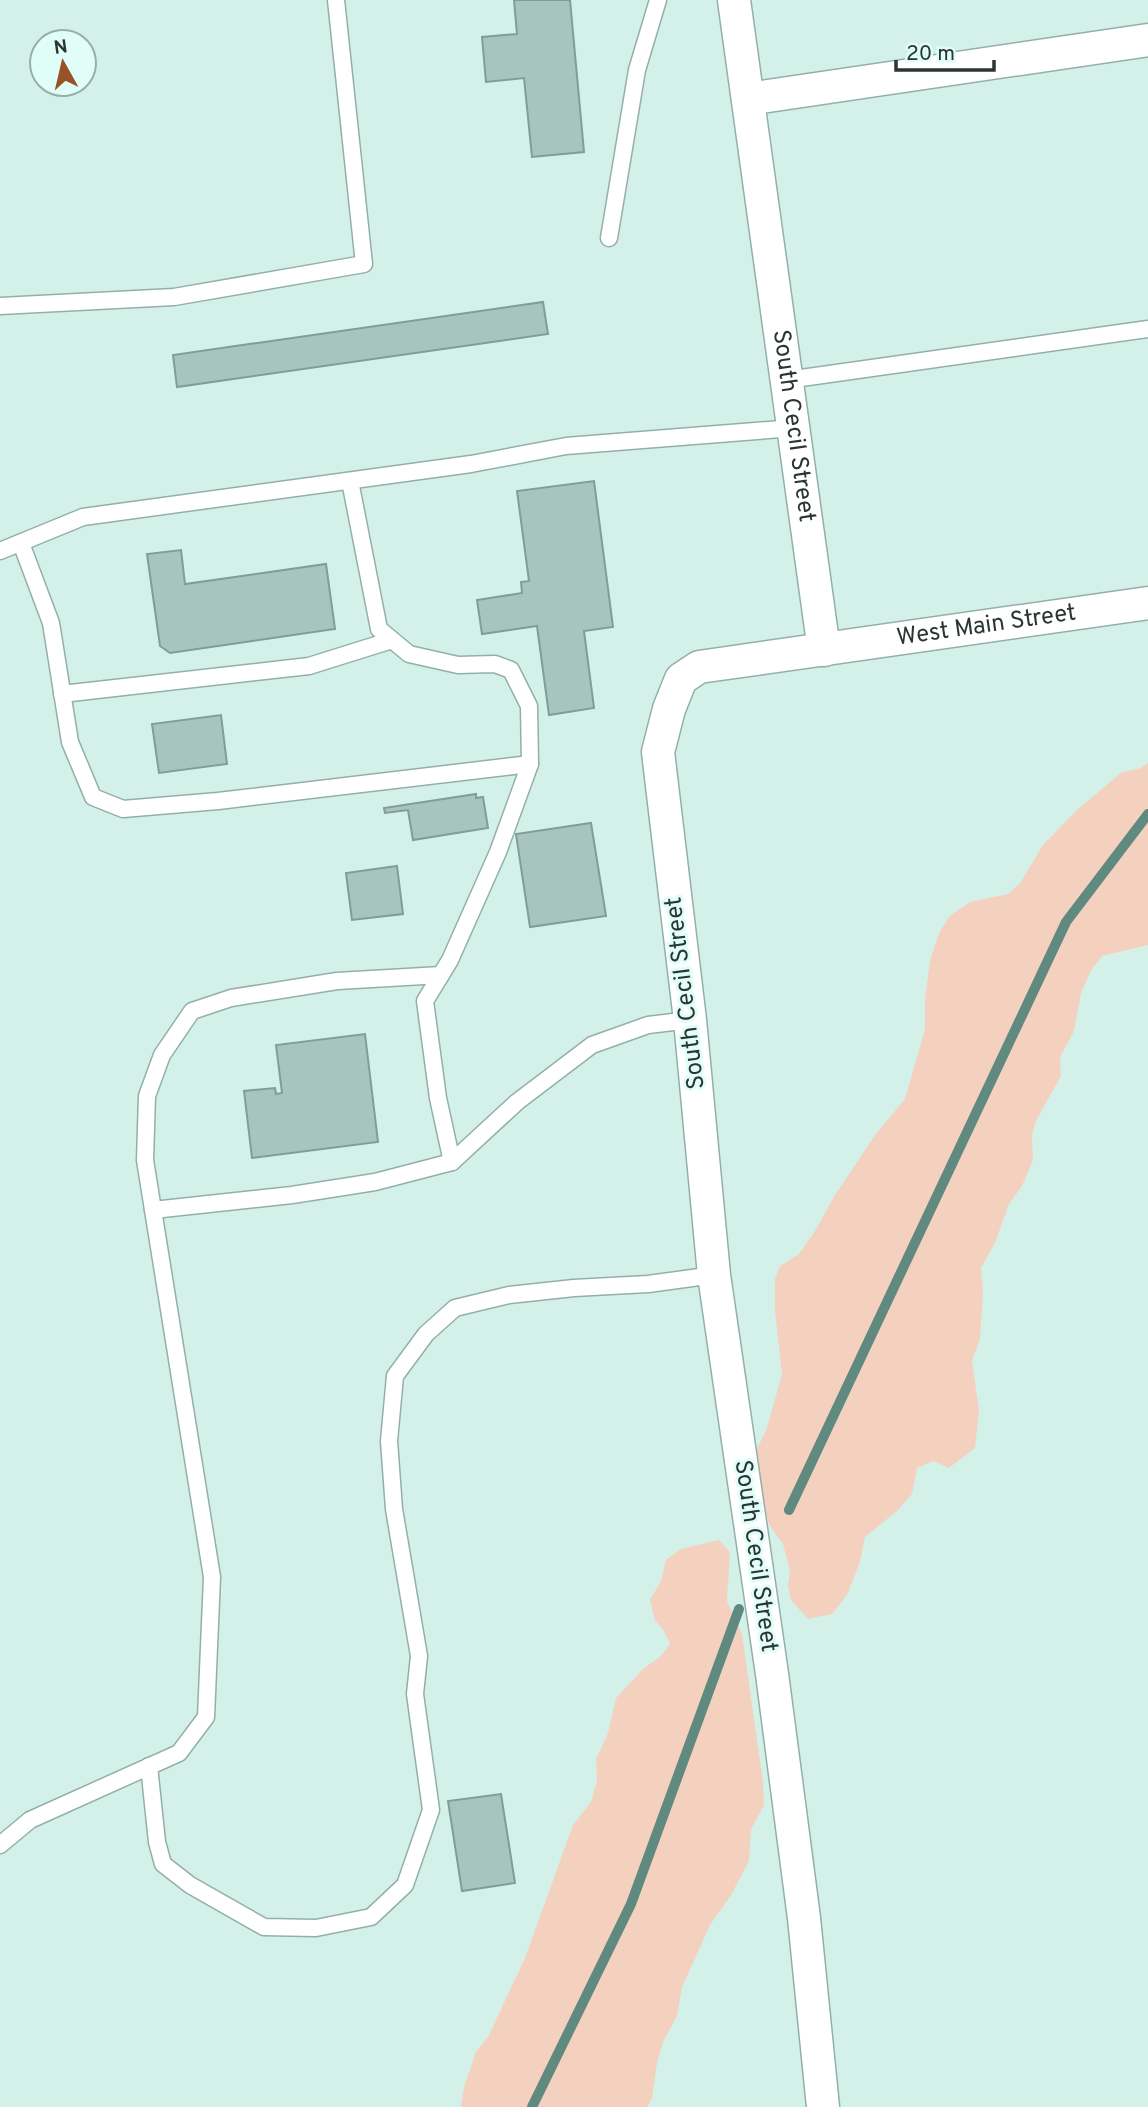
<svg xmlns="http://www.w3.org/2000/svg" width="1148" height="2107" viewBox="0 0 1148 2107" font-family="Overpass,sans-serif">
	<rect width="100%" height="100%" fill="#d3f1e9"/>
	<g fill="#f4d1bf">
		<polygon points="1148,763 1148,945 1102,956 1092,969 1081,993 1074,1031 1060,1057 1061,1076 1036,1121 1032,1135 1033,1160 1022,1186 1009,1204 995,1243 981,1268 983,1294 980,1339 972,1361 979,1410 975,1448 949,1468 934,1461 917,1468 912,1494 897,1511 865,1537 860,1562 847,1595 832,1614 808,1619 791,1600 788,1586 790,1571 783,1544 770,1526 754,1481 755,1452 766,1431 782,1374 775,1311 775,1279 780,1266 799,1254 815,1231 835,1195 876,1134 905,1099 925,1029 925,1001 930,960 940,931 950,916 970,902 1008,894 1020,883 1043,845 1078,809 1122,772 1141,768"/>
		<polygon points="719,1540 730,1552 727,1601 742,1634 763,1782 764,1805 751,1830 749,1861 731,1895 710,1925 682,1987 677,2016 663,2042 657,2063 652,2098 647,2107 461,2107 464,2087 476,2052 489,2035 525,1958 573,1825 591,1802 597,1780 596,1759 608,1733 616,1698 643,1669 661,1656 670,1644 663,1629 655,1621 650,1600 661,1581 666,1560 681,1549"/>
	</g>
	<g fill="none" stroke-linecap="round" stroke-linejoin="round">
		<g stroke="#608980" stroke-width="10">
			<polyline points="789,1510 1066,922 1148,814"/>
			<polyline points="532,2107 631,1904 739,1609"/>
		</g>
	</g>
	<g fill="#a7c4bd" stroke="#819d96" stroke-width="2">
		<polygon points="514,0 570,0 584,152 532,157 524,78 486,82 482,37 517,34"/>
		<polygon points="543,302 548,334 177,387 173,355"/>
		<polygon points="594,481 613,627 584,631 594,708 549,715 537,626 482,634 477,600 522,593 521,582 529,581 517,491"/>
		<polygon points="181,550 185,584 326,564 335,629 170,653 160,646 147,554"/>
		<polygon points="221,715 227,764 159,773 152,724"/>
		<polygon points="476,794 476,798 483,797 488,828 413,840 408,810 385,813 384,808"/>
		<polygon points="591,823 606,916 530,927 516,834"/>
		<polygon points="397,866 403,914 352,920 346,873"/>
		<polygon points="365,1034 378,1142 252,1158 244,1091 275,1088 276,1094 282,1093 276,1045"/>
		<polygon points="501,1794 515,1883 462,1891 448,1801"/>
	</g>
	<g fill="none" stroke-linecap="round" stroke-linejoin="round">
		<defs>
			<g id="service">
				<polyline points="609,238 637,70 658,0"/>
				<polyline points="0,306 174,297 364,264 336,0"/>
				<polyline points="787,380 1148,329"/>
				<polyline points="350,481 379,629 409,654 458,665 495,664 511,670 529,706 530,764 498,852 450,960 425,1001 438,1098 452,1162"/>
				<polyline points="21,543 51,623 70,742 93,797 123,809 218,801 530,764"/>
				<polyline points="0,551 83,517 471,464 566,446 794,428"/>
				<polyline points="62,694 309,666 392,640"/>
				<polyline points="153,1210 292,1195 375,1182 452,1162 517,1102 592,1045 648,1025 690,1020"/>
				<polyline points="149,1766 157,1842 163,1864 190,1885 264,1927 316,1928 371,1917 405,1885 431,1810 415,1694 419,1656 394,1509 389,1441 395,1376 426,1334 455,1308 509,1295 574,1288 648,1284 714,1275"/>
				<polyline points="0,1845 30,1820 179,1753 206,1717 212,1577 145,1160 147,1096 162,1055 192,1011 231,998 337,981 441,975"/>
			</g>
			<g id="minor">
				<path id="s1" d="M734,0L824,650"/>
				<polyline points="748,99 1148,40"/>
				<path id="s2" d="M823,2107L804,1918L772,1674L714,1275L690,1020L658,752L669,709L681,679L699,667L1148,603"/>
			</g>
		</defs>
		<use href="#service" stroke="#93b0a8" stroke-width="19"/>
		<use href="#minor" stroke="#93b0a8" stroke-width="35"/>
		<use href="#service" stroke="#fff" stroke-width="16"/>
		<use href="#minor" stroke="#fff" stroke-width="32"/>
	</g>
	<g text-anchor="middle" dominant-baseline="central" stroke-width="6" stroke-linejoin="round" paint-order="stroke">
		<g font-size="24" fill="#2b3634" stroke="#e0fef7">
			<text stroke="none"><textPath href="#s1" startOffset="430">South Cecil Street</textPath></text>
			<text stroke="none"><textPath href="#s2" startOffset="1754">West Main Street</textPath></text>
			<text transform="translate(686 993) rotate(-97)">South Cecil Street</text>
			<text transform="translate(755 1556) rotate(82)">South Cecil Street</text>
		</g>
	</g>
	<g transform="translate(63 63) rotate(352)"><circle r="33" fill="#e0fef7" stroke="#98aea9" stroke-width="2"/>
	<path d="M0-5L12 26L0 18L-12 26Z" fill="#975227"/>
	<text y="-10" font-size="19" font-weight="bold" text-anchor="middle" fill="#2b3634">N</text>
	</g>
	<path d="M896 60v10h98v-10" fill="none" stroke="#2b3634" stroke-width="3.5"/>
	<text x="906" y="60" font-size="21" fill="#2b3634" stroke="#e0fef7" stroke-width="5" paint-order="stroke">20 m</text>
</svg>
